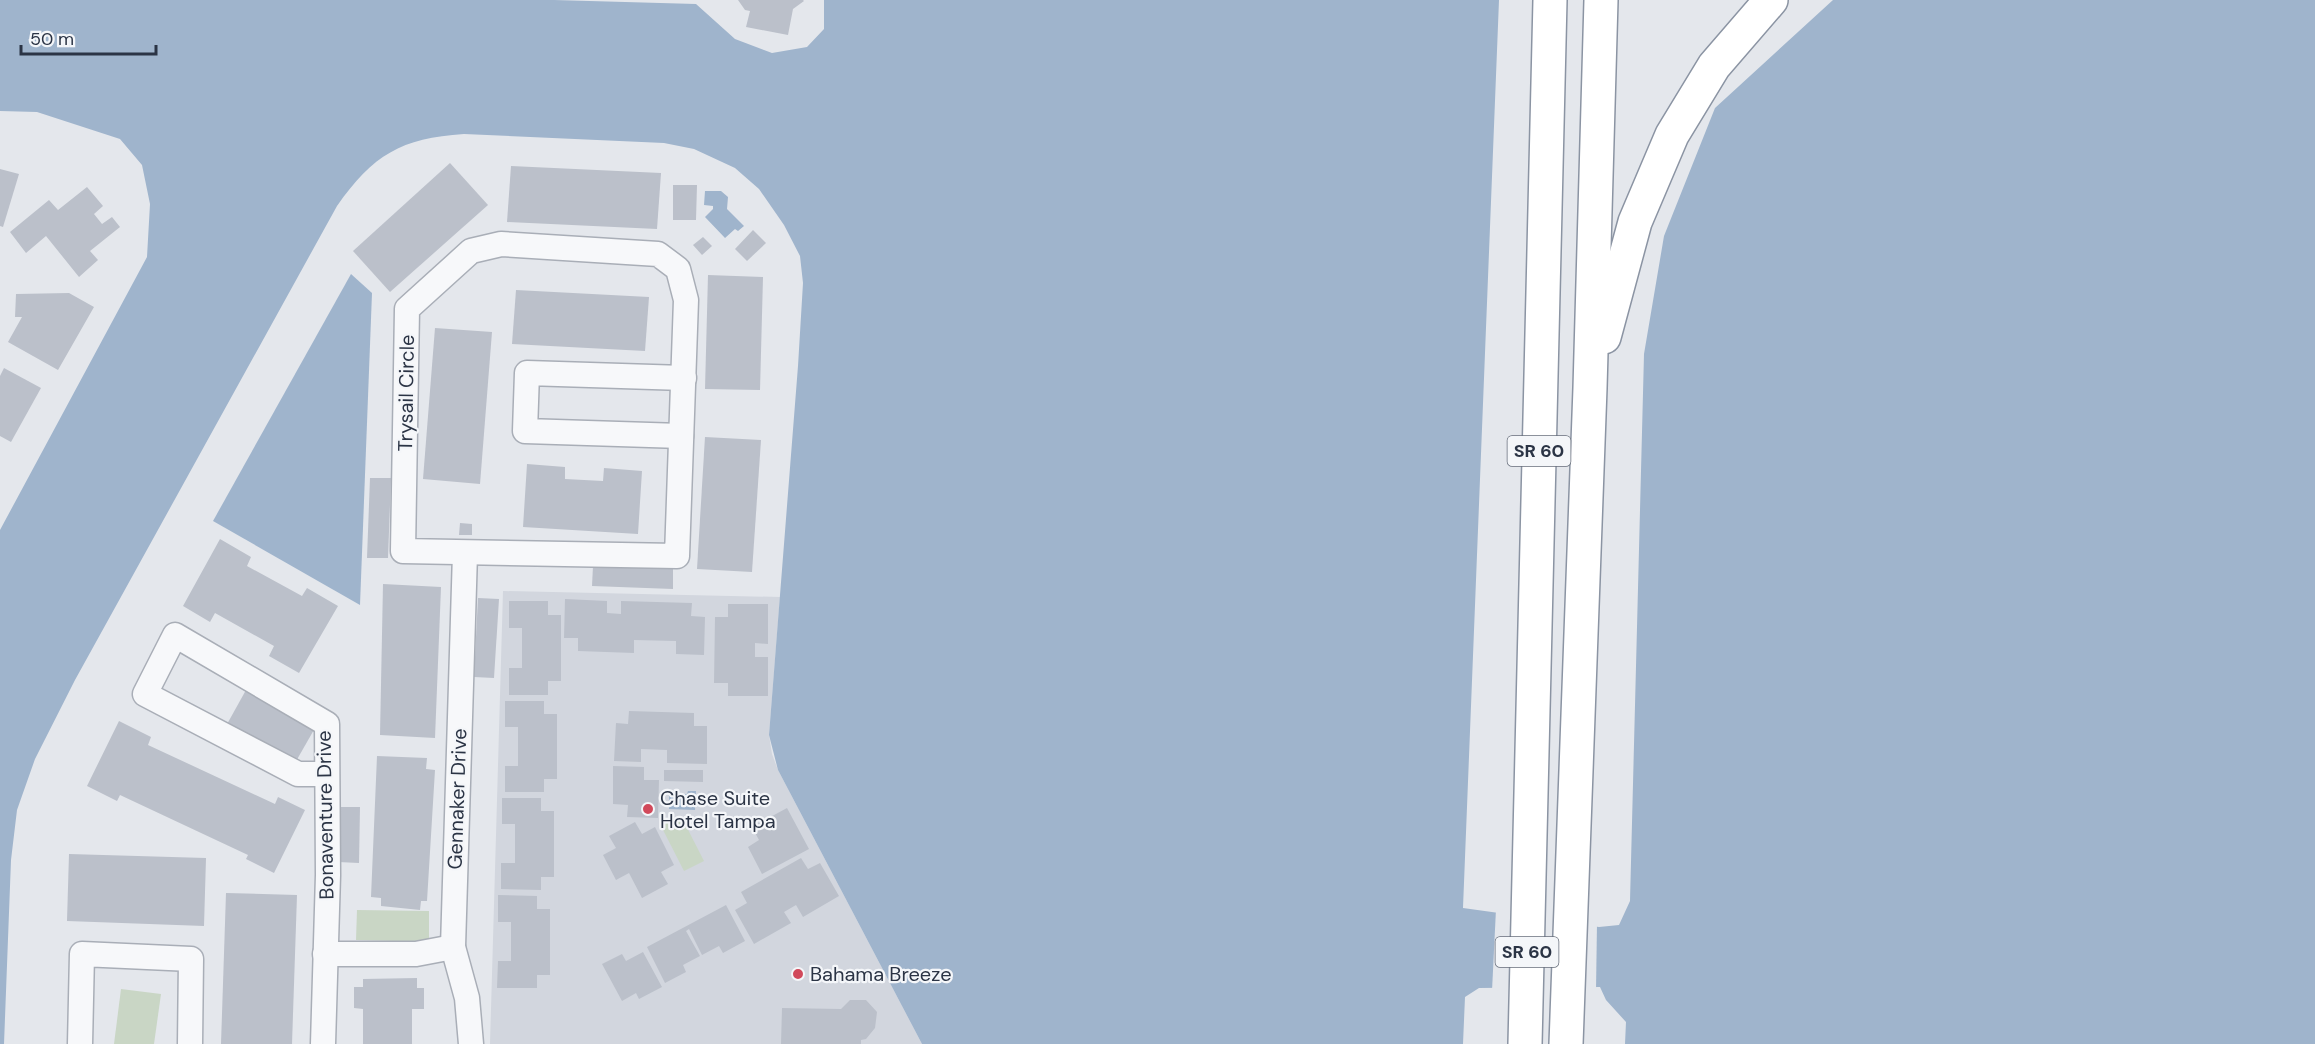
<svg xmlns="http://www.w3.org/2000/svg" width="2315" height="1044" viewBox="0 0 2315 1044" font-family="'DM Sans',sans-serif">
	<rect width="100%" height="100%" fill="#e4e7ec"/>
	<polygon fill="#d2d6de" points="503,591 780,597 769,735 772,754 778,770 922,1044 490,1044"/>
	<g fill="#c9d6c5">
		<polygon points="681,816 704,861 684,871 661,826"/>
		<polygon points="357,910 429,911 429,942 356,940"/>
		<polygon points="121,989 161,994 154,1044 114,1044"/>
	</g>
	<g fill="#9fb4cc">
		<path d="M0,0H554L696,4L735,39L772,53L807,47L824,29V0H1499L1463,908L1599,927L1619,925L1630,901L1644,354L1664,236L1715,108L1833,0H2315V1044H1625L1626,1022L1606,1000L1600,987L1479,988L1465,997L1463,1044H922L778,770L769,735L798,366L803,283L800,256L784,225L759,189L735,168L694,149L664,143L464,134C401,138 373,155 337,206L75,680L35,759L17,810L11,860L4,1044H0V530L147,257L150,204L142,165L120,139L37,112L0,111Z"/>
		<polygon points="705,191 721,191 728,197 727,209 744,226 738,231 735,229 725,238 705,217 713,209 713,206 704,205"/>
		<polygon points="351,274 372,293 360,605 213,521"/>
		<polygon points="688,791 696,791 695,810 669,809 669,796 682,797 683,794 687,794"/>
	</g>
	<polygon fill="#e4e7ec" points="1496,909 1597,923 1596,990 1492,991"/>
	<g fill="#bbc0ca">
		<polygon points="738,0 803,0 804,1 793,9 788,35 746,27 750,11 745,10"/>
		<polygon points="450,163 488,205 390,292 353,251"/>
		<polygon points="511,166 661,173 657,229 507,222"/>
		<polygon points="0,169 19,174 3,227 0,226"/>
		<polygon points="673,185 697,185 696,220 673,220"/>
		<polygon points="87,187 103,206 94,214 102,224 112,217 120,227 90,251 98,260 79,277 46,236 26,253 10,232 49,200 58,210"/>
		<polygon points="753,230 766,243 747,261 735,249"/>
		<polygon points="703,237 712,246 702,255 693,245"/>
		<polygon points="708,275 763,277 760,390 705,389"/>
		<polygon points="516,290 649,297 645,351 512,344"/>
		<polygon points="69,293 94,307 58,370 8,342 22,317 15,317 16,294"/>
		<polygon points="435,328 492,332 480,484 423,479"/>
		<polygon points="4,368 41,388 11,442 0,436 0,376"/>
		<polygon points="705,437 761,440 752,572 697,569"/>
		<polygon points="527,464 565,467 565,479 603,481 604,468 642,471 638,534 523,527"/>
		<polygon points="370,478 391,478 388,558 367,558"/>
		<polygon points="460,523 472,524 472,535 459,535"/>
		<polygon points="220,539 251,557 247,566 302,596 307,588 338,606 299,673 269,656 274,646 215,613 210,622 183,606"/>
		<polygon points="593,566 673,569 673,589 592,586"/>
		<polygon points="383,584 441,587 435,738 380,735"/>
		<polygon points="478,598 499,599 494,678 474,677"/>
		<polygon points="565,599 607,601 607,613 621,614 621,601 692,603 691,616 705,617 704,655 676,654 676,641 634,640 634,653 578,651 578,638 564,638"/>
		<polygon points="509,601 548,601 548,615 561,615 561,681 548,681 548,695 509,695 509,668 522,668 522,628 509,628"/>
		<polygon points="728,604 768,604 768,644 755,643 755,657 768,657 768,696 728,696 728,683 714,683 715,617 728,617"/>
		<polygon points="246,690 315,728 295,763 226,726"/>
		<polygon points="505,701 544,701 544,714 557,714 557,779 544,779 544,792 505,792 505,766 518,766 518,727 505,727"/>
		<polygon points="629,711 694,713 694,726 707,726 707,764 667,763 667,750 641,749 641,762 614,761 616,723 628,724"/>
		<polygon points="119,721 151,737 148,745 275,804 278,797 305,810 274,873 246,859 248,855 120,795 117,801 87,786"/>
		<polygon points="377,756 427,758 426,769 435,770 427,901 421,901 420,910 381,906 381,898 371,897"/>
		<polygon points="613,766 644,767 644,780 659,780 658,818 627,817 628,805 613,804"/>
		<polygon points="664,770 703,770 703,782 664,781"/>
		<polygon points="502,798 541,798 541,811 554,811 554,877 541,877 541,890 501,889 501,863 515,863 515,824 502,824"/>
		<polygon points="339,807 360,807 359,863 338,862"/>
		<polygon points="787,808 809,849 762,874 748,847 759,840 752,827"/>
		<polygon points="635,822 642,834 655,827 674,865 661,872 668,884 642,898 629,873 616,880 603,855 616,848 609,836"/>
		<polygon points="69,854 206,858 204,926 67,921"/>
		<polygon points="801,858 808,869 820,863 839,896 803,917 796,905 784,912 791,923 754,944 735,910 747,903 741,892"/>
		<polygon points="226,893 297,895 292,1044 221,1044"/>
		<polygon points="498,895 537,896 537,909 550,909 550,975 537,975 537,988 497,988 498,961 511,961 511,922 498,922"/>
		<polygon points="726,905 745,941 723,953 719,946 702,955 689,929 686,931 700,956 683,965 686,972 665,983 647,947"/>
		<polygon points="643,952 662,987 639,999 636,993 622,1001 602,964 622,954 626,961"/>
		<polygon points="417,978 417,988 424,988 424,1009 412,1009 412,1044 363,1044 363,1009 354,1008 354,987 363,987 363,979"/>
		<polygon points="850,1000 866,1000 877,1012 875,1028 866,1039 861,1040 861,1044 781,1044 782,1008 841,1009"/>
	</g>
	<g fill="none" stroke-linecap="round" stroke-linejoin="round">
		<defs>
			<g id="minor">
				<polygon points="501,244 658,254 678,269 686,300 677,556 403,551 407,309 471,251"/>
				<polyline points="681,436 525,431 527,373 684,378"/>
				<polyline points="465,553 453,947 467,998 471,1044"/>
				<polyline points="325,954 416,954 453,947"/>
				<polyline points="80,1044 82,954 191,959 190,1044"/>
				<polyline points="323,1044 328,875 327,724 175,635 145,694 298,774 327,774"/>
			</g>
			<g id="highway">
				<polyline points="1604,337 1635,222 1672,135 1714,66 1771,0"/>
				<polyline points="1525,1044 1550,0"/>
				<polyline points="1566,1044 1590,388 1601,0"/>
			</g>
		</defs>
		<use href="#minor" stroke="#a9aeb7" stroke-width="27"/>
		<use href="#highway" stroke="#8b94a3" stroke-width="36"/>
		<use href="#minor" stroke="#f7f8fa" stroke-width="24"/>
		<use href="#highway" stroke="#fff" stroke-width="33"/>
	</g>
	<g fill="#d1495b" stroke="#f4f6f9" stroke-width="2">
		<circle cx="648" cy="809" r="6"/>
		<circle cx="798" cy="974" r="6"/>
	</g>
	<g text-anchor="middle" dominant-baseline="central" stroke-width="4.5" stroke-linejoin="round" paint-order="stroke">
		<g fill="#f4f6f9" stroke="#676e7b" stroke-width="1.5">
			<rect x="1507.5" y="436" width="63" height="30" rx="4.5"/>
			<rect x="1495.5" y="937" width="63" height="30" rx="4.5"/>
		</g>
		<g font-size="18" font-weight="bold" fill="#2b3445">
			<text x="1539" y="451">SR 60</text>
			<text x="1527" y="952">SR 60</text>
		</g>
		<g font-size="20" fill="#2b3445" stroke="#f4f6f9">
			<text transform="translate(406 393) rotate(-89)">Trysail Circle</text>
			<text transform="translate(457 799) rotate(-88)">Gennaker Drive</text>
			<text transform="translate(325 815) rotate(-91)">Bonaventure Drive</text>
		</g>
		<g font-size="20" fill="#2b3445" stroke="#f4f6f9" text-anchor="start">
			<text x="660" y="798">Chase Suite<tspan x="660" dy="23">Hotel Tampa</tspan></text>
			<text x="810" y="974">Bahama Breeze</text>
		</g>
	</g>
	<path d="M21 45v9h135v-9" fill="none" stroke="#2b3445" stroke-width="3"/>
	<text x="30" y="45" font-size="18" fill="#2b3445" stroke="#f4f6f9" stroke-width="4.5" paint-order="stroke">50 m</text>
</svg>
